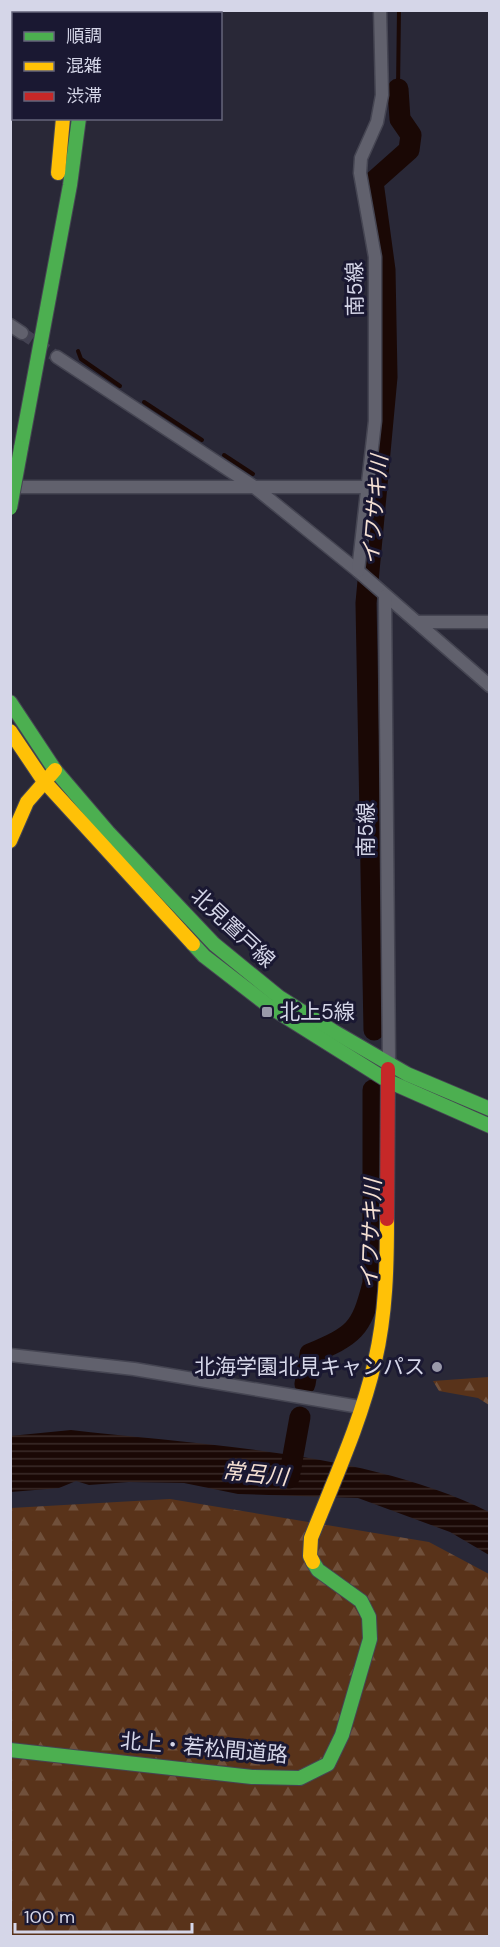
<svg xmlns="http://www.w3.org/2000/svg" width="500" height="1947" viewBox="0 0 500 1947" font-family="'DM Sans','Noto Sans JP',sans-serif">
	<defs>
		<pattern id="forest-firs" width="22" height="20" patternUnits="userSpaceOnUse" patternTransform="scale(1.5)"><rect width="22" height="20" fill="#59331a"/><path d="M5 1l3.5 6h-7zM16 11l3.5 6h-7z" fill="#70503b"/></pattern>
		<pattern id="water-rules" width="6" height="5" patternUnits="userSpaceOnUse" patternTransform="scale(1.5)"><rect width="6" height="5" fill="#1a0805"/><path d="M0 2.5h6" fill="none" stroke="#3a2b29"/></pattern>
	</defs>
	<rect width="100%" height="100%" fill="#292837"/>
	<g fill="url(#forest-firs)">
		<polygon points="489,1377 489,1405 478,1398 439,1391 433,1381"/>
		<polygon points="170,1499 429,1542 489,1574 489,1936 11,1936 11,1508"/>
	</g>
	<path fill="url(#water-rules)" d="M71,1430C203,1445 370,1452 489,1512V1555L450,1532L358,1498L238,1494L184,1483L129,1482L89,1485L76,1481L59,1488L11,1492L10,1436Z"/>
	<g fill="none" stroke-linecap="round" stroke-linejoin="round">
		<g stroke="#1a0805" stroke-width="4">
			<polyline points="398,89 399,10"/>
			<polyline points="78,351 81,359 120,386"/>
			<polyline points="144,402 202,440"/>
			<polyline points="224,455 253,474"/>
			<polyline points="366,563 369,566"/>
		</g>
		<g stroke="#1a0805" stroke-width="21">
			<polyline points="374,1030 366,603 387,377 385,270 373,182 409,150 411,135 400,119 398,89"/>
			<path d="M305,1384L310,1354C354,1335 361,1331 373,1283V1090"/>
			<polyline points="289,1478 300,1417"/>
		</g>
		<polyline stroke="#434252" stroke-width="12" stroke-dasharray="12 6" stroke-linecap="butt" points="22,333 57,357"/>
		<defs>
			<g id="street">
				<polyline points="10,325 22,333"/>
				<polyline points="57,357 253,486 358,571 490,686"/>
				<polyline points="10,487 369,487"/>
				<polyline points="358,571 375,421 375,257 360,173 361,158 377,122 382,95 380,10"/>
				<polyline points="385,596 389,1063"/>
				<polyline points="418,622 490,622"/>
				<polyline points="10,1355 134,1369 360,1407"/>
			</g>
			<g id="fast">
				<polyline points="71,10 71,14"/>
				<polyline points="92,10 92,14"/>
				<polyline points="21,448 70,185 79,118"/>
				<polyline points="10,702 55,770 108,832 214,944 279,997 333,1031 407,1074 490,1109"/>
				<polyline points="193,944 204,956 270,1007 388,1081 490,1126"/>
				<polyline points="10,1750 252,1777 300,1778 328,1764 342,1735 370,1639 369,1617 361,1601 318,1570 313,1562"/>
			</g>
			<g id="slow">
				<polyline points="58,173 63,118"/>
				<polyline points="10,731 43,780 193,944"/>
				<polyline points="10,841 27,802 55,770"/>
				<path d="M313,1562L310,1556L311,1538C334,1480 361,1422 375,1361C386,1314 387,1266 387,1219"/>
			</g>
			<polyline id="jam" points="387,1219 388,1069"/>
		</defs>
		<use href="#street" stroke="#454552" stroke-width="15"/>
		<use href="#fast" stroke="#454552" stroke-width="16"/>
		<use href="#slow" stroke="#454552" stroke-width="16"/>
		<use href="#jam" stroke="#454552" stroke-width="16"/>
		<use href="#street" stroke="#61616d" stroke-width="12"/>
		<use href="#fast" stroke="#4caf50" stroke-width="14"/>
		<use href="#slow" stroke="#ffc107" stroke-width="14"/>
		<use href="#jam" stroke="#c62828" stroke-width="14"/>
		<defs>
			<polyline id="fast-bridge" points="10,508 21,448"/>
		</defs>
		<use href="#fast-bridge" stroke="#454552" stroke-width="16" stroke-linecap="butt"/>
		<use href="#fast-bridge" stroke="#4caf50" stroke-width="14"/>
	</g>
	<g fill="#99a" stroke="#1a1832" stroke-width="2">
		<rect x="261" y="1006" width="12" height="12" rx="3"/>
		<circle cx="437" cy="1367" r="6"/>
	</g>
	<g text-anchor="middle" dominant-baseline="central" stroke-width="6" stroke-linejoin="round" paint-order="stroke">
		<g font-size="21" fill="#d5d6e8" stroke="#1a1832">
			<text transform="translate(355 289) rotate(-91)">南5線</text>
			<text transform="translate(366 830) rotate(-90)">南5線</text>
			<text transform="translate(233 928) rotate(43)">北見置戸線</text>
			<text transform="translate(204 1748) rotate(5)">北上・若松間道路</text>
		</g>
		<g font-size="21" fill="#d5d6e8" stroke="#1a1832" text-anchor="start">
			<text x="279" y="1012">北上5線</text>
			<text x="425" y="1367" text-anchor="end">北海学園北見キャンパス</text>
		</g>
		<g font-size="22" font-style="italic" fill="#f5e0d3" stroke="#1a1832">
			<text transform="translate(375 510) rotate(-85)">イワサキ川</text>
			<text transform="translate(371 1234) rotate(-88)">イワサキ川</text>
			<text transform="translate(255 1474) rotate(6)">常呂川</text>
		</g>
	</g>
	<rect width="500" height="1947" fill="none" stroke="#d5d6e8" stroke-width="24"/>
	<rect x="12" y="12" width="210" height="108" fill="#1a1832" stroke="#65647b" stroke-width="1.5"/>
	<rect x="24" y="32" width="30" height="9" fill="#4caf50" stroke="#65647b" stroke-width="1.5"/>
	<text x="66" y="42" font-size="18" fill="#d5d6e8">順調</text>
	<rect x="24" y="62" width="30" height="9" fill="#ffc107" stroke="#65647b" stroke-width="1.5"/>
	<text x="66" y="72" font-size="18" fill="#d5d6e8">混雑</text>
	<rect x="24" y="92" width="30" height="9" fill="#c62828" stroke="#65647b" stroke-width="1.5"/>
	<text x="66" y="102" font-size="18" fill="#d5d6e8">渋滞</text>
	<path d="M15 1923v9h177v-9" fill="none" stroke="#d5d6e8" stroke-width="3"/>
	<text x="24" y="1923" font-size="18" fill="#d5d6e8" stroke="#1a1832" stroke-width="4.5" paint-order="stroke">100 m</text>
</svg>
